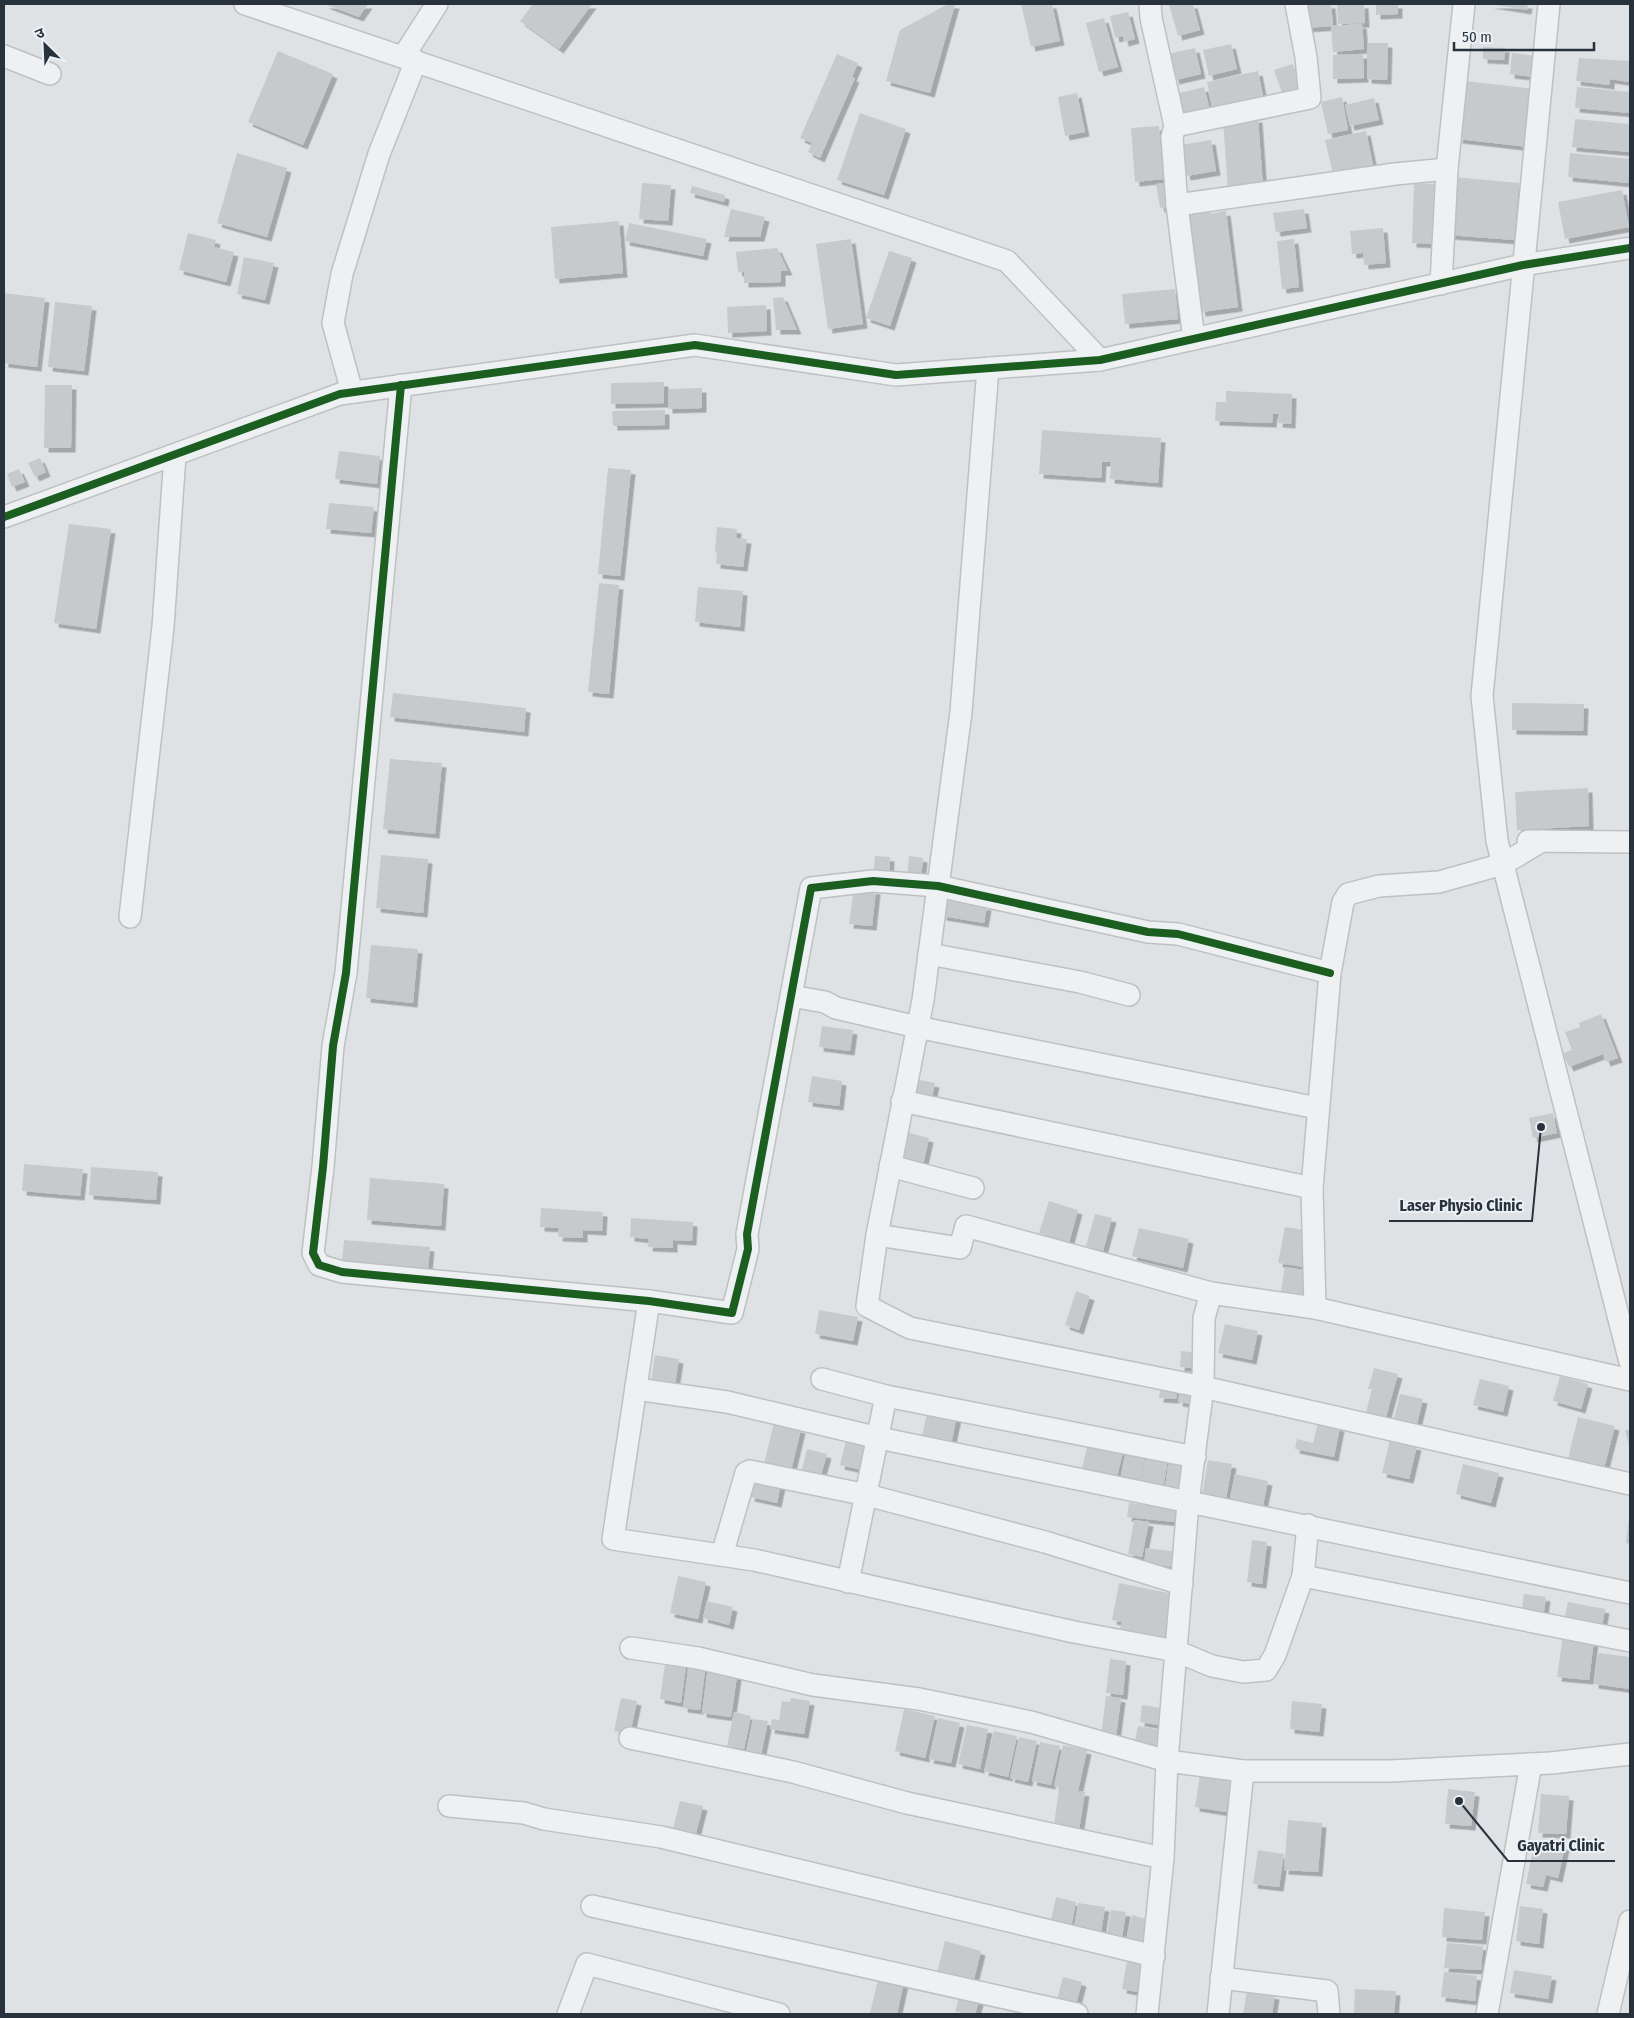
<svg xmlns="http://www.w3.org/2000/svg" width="1634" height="2018" viewBox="0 0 1634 2018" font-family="'Fira Sans Condensed','Noto Sans Devanagari',sans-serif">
	<defs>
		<filter id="shadow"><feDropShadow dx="4.5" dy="4.5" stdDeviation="0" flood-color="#0004"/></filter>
	</defs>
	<rect width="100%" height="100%" fill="#dfe2e5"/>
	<g fill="#c7cacd" filter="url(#shadow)">
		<polygon points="324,4 368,4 359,17"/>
		<polygon points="533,4 592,4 559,49 520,21"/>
		<polygon points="948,4 955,4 930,93 886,81 900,30"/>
		<polygon points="1021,4 1052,4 1060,41 1031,47"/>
		<polygon points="1169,4 1193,4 1200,30 1178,36"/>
		<polygon points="1302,4 1331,4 1333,26 1304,28"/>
		<polygon points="1337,4 1364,4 1365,23 1338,24"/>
		<polygon points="1376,4 1398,4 1398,14 1376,15"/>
		<polygon points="1489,4 1528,4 1527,10"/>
		<polygon points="1128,12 1135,39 1124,42 1123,36 1115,38 1110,16"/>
		<polygon points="1104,18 1118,67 1099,72 1086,23"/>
		<polygon points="1362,24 1364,49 1333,52 1331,26"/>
		<polygon points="1367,43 1388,43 1387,80 1367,79"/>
		<polygon points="1231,44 1237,69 1209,76 1203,50"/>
		<polygon points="1483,47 1505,48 1504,60 1483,59"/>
		<polygon points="1195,48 1201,74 1175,80 1168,54"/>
		<polygon points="278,51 333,74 303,145 248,122"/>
		<polygon points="1512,53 1538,56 1535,77 1510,74"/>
		<polygon points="837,54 858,63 852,77 855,78 820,158 808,152 812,143 800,138"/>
		<polygon points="1363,54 1364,78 1333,79 1333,55"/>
		<polygon points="1579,58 1630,61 1630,82 1610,79 1610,85 1576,81"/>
		<polygon points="1293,64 1301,90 1283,96 1274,70"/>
		<polygon points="1258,71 1265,106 1214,116 1207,82"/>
		<polygon points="1465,81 1534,89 1528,147 1458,139"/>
		<polygon points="1204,87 1211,114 1183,121 1176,94"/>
		<polygon points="1577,87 1630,92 1630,113 1575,108"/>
		<polygon points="1077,93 1085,132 1065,136 1058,97"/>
		<polygon points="1342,97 1348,130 1328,134 1321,102"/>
		<polygon points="1374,98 1379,120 1350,126 1345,105"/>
		<polygon points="860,113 906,129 884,195 837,180"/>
		<polygon points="1258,118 1263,188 1228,190 1223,121"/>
		<polygon points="1575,119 1630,124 1630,152 1572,147"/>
		<polygon points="1159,126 1163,179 1135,182 1131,128"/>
		<polygon points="1366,131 1374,170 1334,179 1325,140"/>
		<polygon points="1211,140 1216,171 1186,176 1181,145"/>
		<polygon points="237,153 287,168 267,237 217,223"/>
		<polygon points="1570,153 1630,159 1628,183 1568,177"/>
		<polygon points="1454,177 1519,183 1514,240 1448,235"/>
		<polygon points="1171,182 1175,206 1160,208 1156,184"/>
		<polygon points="642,183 671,185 668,221 639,219"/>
		<polygon points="1414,183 1436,184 1434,244 1412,243"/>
		<polygon points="692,186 725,195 724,202 690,193"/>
		<polygon points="1622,190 1629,227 1565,239 1558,202"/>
		<polygon points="731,209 765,217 760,237 724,237"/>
		<polygon points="1207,209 1210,214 1226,211 1238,307 1201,312 1188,211"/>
		<polygon points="1304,209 1307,228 1276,232 1273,213"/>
		<polygon points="619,221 623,273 555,279 551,227"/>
		<polygon points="629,223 707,239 703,256 625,241"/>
		<polygon points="1383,228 1386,263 1364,265 1363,253 1352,254 1350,231"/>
		<polygon points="188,233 216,240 214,247 234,252 226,282 179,270"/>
		<polygon points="851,239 863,324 828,329 816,244"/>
		<polygon points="1294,239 1299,287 1282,289 1277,241"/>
		<polygon points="777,248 788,271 781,271 781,282 744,283 744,272 738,272 736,252"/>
		<polygon points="889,251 912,258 890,326 866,318"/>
		<polygon points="244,257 274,263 265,300 237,294"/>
		<polygon points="1175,289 1178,319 1125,324 1122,294"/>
		<polygon points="4,293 45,298 37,367 4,363"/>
		<polygon points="783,297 797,330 776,330 773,298"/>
		<polygon points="55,302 92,306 84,371 48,367"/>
		<polygon points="766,305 767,331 728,333 727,307"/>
		<polygon points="664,382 664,403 611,404 611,383"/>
		<polygon points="45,385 72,385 71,448 44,448"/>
		<polygon points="702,388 702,408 668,409 668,389"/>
		<polygon points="1226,391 1292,394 1291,424 1278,423 1279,414 1273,414 1272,423 1215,421 1216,402 1226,402"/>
		<polygon points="665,410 665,425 613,426 612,411"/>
		<polygon points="1042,430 1161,438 1158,483 1110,479 1111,462 1102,462 1101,478 1039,474"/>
		<polygon points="339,451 380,456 377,484 335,479"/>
		<polygon points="40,458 46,472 35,477 28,463"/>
		<polygon points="608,468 631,470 620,576 598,574"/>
		<polygon points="19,469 25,482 12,487 7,474"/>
		<polygon points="329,503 374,507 371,533 326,529"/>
		<polygon points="69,524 111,529 96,629 54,623"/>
		<polygon points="717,527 737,529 736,538 747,539 743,567 716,564 717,553 715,552"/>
		<polygon points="599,583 619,585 609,694 588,692"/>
		<polygon points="698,587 743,591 740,627 695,622"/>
		<polygon points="393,693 526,708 524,732 390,717"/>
		<polygon points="1512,703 1584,704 1583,731 1512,730"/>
		<polygon points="390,759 442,763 435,834 383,829"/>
		<polygon points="1588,788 1589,826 1517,830 1515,792"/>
		<polygon points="381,855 428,859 423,913 376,908"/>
		<polygon points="875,856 890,857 889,880 873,879"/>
		<polygon points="909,856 923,858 921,879 907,878"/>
		<polygon points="854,888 876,890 872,926 849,924"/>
		<polygon points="945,900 987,906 984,923 942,916"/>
		<polygon points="371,945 418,949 413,1003 366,998"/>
		<polygon points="1601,1014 1618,1058 1606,1062 1603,1054 1569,1067 1563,1053 1572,1050 1565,1032 1580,1027 1579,1023"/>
		<polygon points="822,1026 853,1030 850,1051 819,1047"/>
		<polygon points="812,1076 842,1081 839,1106 808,1102"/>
		<polygon points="910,1078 935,1083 930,1106 905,1101"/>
		<polygon points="1553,1113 1557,1133 1533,1138 1529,1118"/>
		<polygon points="901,1131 929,1138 922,1170 894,1164"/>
		<polygon points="24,1164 83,1169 80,1196 22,1191"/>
		<polygon points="91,1167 158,1172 156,1200 89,1195"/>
		<polygon points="370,1178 444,1184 441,1226 367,1220"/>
		<polygon points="1049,1201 1078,1210 1069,1243 1039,1233"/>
		<polygon points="541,1208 603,1212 602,1231 583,1230 583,1238 558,1237 559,1228 540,1227"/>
		<polygon points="1095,1214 1112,1218 1103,1251 1086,1246"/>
		<polygon points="631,1218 693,1222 692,1241 673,1240 673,1248 648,1247 649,1239 630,1237"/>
		<polygon points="1285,1227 1311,1231 1304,1267 1278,1263"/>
		<polygon points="1139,1228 1189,1239 1183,1268 1132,1256"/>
		<polygon points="344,1240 430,1247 428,1268 342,1261"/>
		<polygon points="1285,1267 1310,1271 1305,1304 1279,1301"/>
		<polygon points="1076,1291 1090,1296 1079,1330 1065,1325"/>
		<polygon points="819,1310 858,1317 853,1341 815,1334"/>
		<polygon points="1225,1324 1258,1331 1252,1360 1218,1353"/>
		<polygon points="1181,1351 1201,1353 1200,1368 1180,1367"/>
		<polygon points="655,1355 679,1359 674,1391 650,1387"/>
		<polygon points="1374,1368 1398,1374 1386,1417 1366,1412 1372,1389 1368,1389"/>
		<polygon points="1560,1376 1588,1384 1581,1409 1553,1401"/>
		<polygon points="1480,1379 1509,1386 1503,1412 1473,1405"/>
		<polygon points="1161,1380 1178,1382 1176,1399 1159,1398"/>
		<polygon points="1181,1383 1199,1405 1178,1402"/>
		<polygon points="1400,1394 1423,1399 1416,1428 1393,1423"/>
		<polygon points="928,1410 957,1416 950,1449 920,1443"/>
		<polygon points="1578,1417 1615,1426 1603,1472 1567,1463"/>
		<polygon points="1318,1422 1340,1427 1334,1457 1295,1449 1297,1439 1313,1443"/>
		<polygon points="774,1423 801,1429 789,1479 762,1472"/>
		<polygon points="1630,1429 1630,1448 1625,1431"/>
		<polygon points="847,1437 872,1443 866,1471 840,1465"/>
		<polygon points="1089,1439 1124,1448 1115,1485 1080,1477"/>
		<polygon points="1390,1440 1417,1446 1409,1479 1382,1473"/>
		<polygon points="807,1449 827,1454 819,1482 800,1477"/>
		<polygon points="1147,1449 1169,1453 1162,1494 1139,1491"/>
		<polygon points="1126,1450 1145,1454 1139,1489 1119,1485"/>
		<polygon points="1169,1459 1191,1461 1184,1498 1164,1496"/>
		<polygon points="1208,1460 1232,1464 1225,1505 1201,1501"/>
		<polygon points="1463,1464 1499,1473 1491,1503 1456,1494"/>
		<polygon points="1235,1474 1268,1481 1261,1515 1228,1508"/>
		<polygon points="754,1478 781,1484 777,1503 750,1497"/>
		<polygon points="1129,1503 1185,1509 1184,1523 1127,1517"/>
		<polygon points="1629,1517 1630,1518 1630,1544 1626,1543"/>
		<polygon points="1134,1520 1149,1522 1142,1557 1128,1554"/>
		<polygon points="1252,1540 1267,1542 1262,1584 1247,1582"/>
		<polygon points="1146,1548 1179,1552 1177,1567 1144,1564"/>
		<polygon points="678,1576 706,1582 698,1619 670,1613"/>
		<polygon points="1119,1583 1174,1594 1164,1640 1119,1631 1122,1622 1112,1620"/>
		<polygon points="1524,1594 1546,1597 1543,1617 1521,1614"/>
		<polygon points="707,1601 733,1607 729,1625 703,1618"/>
		<polygon points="1568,1602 1605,1609 1601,1632 1563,1626"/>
		<polygon points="1563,1635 1594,1640 1589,1680 1557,1677"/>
		<polygon points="1598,1653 1630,1657 1630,1689 1594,1684"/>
		<polygon points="666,1657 687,1659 681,1703 660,1699"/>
		<polygon points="1110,1659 1126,1661 1123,1695 1106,1693"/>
		<polygon points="689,1661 706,1663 700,1710 683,1708"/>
		<polygon points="708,1666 738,1669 731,1717 702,1713"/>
		<polygon points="1106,1696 1121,1698 1116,1737 1101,1735"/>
		<polygon points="621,1698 637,1701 630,1734 614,1731"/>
		<polygon points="791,1698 810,1701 804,1734 770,1729 772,1719 779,1720 782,1701 790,1702"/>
		<polygon points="1292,1701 1322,1704 1319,1732 1290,1729"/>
		<polygon points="1142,1705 1168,1709 1165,1726 1140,1722"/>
		<polygon points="904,1709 935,1716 925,1758 895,1751"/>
		<polygon points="734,1712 751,1716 744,1749 727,1746"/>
		<polygon points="938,1718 960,1723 951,1763 929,1759"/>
		<polygon points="753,1719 768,1721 760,1760 745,1757"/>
		<polygon points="967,1725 988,1729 980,1769 958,1764"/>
		<polygon points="1138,1726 1165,1731 1161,1750 1134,1746"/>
		<polygon points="994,1731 1017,1736 1008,1777 984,1771"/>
		<polygon points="1019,1737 1037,1741 1028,1782 1010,1778"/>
		<polygon points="1040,1742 1060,1746 1051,1785 1032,1781"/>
		<polygon points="1063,1745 1087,1750 1078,1791 1085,1792 1078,1837 1053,1833 1059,1788 1075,1790 1054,1786"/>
		<polygon points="1200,1774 1231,1779 1226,1812 1195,1807"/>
		<polygon points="1448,1789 1475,1792 1471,1826 1445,1824"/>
		<polygon points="1541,1794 1569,1796 1566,1834 1538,1833"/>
		<polygon points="680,1801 703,1806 695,1837 672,1833"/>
		<polygon points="1288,1820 1322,1823 1318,1872 1284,1870"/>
		<polygon points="1535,1840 1565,1846 1558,1878 1546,1875 1543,1887 1526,1884"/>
		<polygon points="1258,1850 1284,1854 1279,1887 1253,1884"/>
		<polygon points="1056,1897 1076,1902 1070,1933 1049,1929"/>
		<polygon points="1078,1903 1105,1907 1100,1939 1073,1935"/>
		<polygon points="1520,1906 1543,1909 1539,1944 1516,1941"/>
		<polygon points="1444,1908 1485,1912 1482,1940 1442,1937"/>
		<polygon points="1111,1910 1126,1912 1121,1943 1106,1941"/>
		<polygon points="1132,1915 1150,1920 1143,1949 1125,1945"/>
		<polygon points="945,1941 981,1951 972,1987 936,1977"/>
		<polygon points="1447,1943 1483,1946 1481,1970 1444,1968"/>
		<polygon points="1127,1961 1143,1964 1138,1992 1122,1989"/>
		<polygon points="1514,1970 1552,1976 1548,1999 1510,1993"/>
		<polygon points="1444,1972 1477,1976 1475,2001 1441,1997"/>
		<polygon points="879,1976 904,1982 897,2014 870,2013"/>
		<polygon points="1063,1977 1082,1982 1074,2012 1055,2007"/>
		<polygon points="1355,1989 1396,1991 1394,2014 1354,2013"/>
		<polygon points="961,1990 981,1995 975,2014 955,2012"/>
		<polygon points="1247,1990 1275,1995 1272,2014 1243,2014"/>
	</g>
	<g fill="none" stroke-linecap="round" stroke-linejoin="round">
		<defs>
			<g id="street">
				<polyline points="245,4 1007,261 1100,360"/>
				<polyline points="1150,4 1151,18 1175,126 1172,137 1177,205 1194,339"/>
				<polyline points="1549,4 1482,696 1497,841 1630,1362"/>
				<polyline points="4,56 50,74"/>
				<polyline points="403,57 437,4"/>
				<polyline points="1175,126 1310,98 1306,57 1296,4"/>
				<polyline points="1447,169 1464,4"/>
				<polyline points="1177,205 1395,174 1447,169 1441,284"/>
				<polyline points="988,368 961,712 923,1000 877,1235 960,1248 966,1226 1211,1293 1315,1308 1630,1380"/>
				<polyline points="401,385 346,973 333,1046 323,1167 313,1253 319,1265 342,1272 649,1301 732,1313 748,1249 747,1234 811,888 873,881 938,886 1148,932 1178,934 1330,973"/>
				<polyline points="352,392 333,323 342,274 379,154 416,61"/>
				<polyline points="4,517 340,394 695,345 896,375 1100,360 1523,265 1630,248"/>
				<polyline points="1528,841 1630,842"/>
				<polyline points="130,917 163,627 175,455"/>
				<polyline points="929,954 1080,982 1129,995"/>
				<polyline points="791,996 825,1002 836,1008 917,1027 1317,1108"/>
				<polyline points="902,1101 1312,1188"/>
				<polyline points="890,1166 973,1188"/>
				<polyline points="877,1235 867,1306 910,1328 1203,1387 1630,1484"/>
				<polyline points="649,1301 613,1539 754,1560 1074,1632 1176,1651 1212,1666 1243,1672 1266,1670 1275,1655 1303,1576 1308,1525"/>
				<polyline points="1315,1308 1312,1188 1330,973 1343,902 1348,894 1379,886 1439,882 1503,864 1542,841"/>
				<polyline points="822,1379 886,1396 1195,1457"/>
				<polyline points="636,1389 727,1402 879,1438 1630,1593"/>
				<polyline points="722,1555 746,1473 750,1471 867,1495 1045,1542 1182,1584"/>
				<polyline points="1303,1576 1630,1641"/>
				<polyline points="848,1582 886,1396"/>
				<polyline points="631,1648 698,1658 813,1685 919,1699 1031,1722 1167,1761 1243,1771 1390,1771 1551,1763 1630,1754"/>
				<polyline points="630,1738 793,1772 907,1803 1163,1858"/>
				<polyline points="449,1806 524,1813 544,1819 661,1837 1154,1956"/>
				<polyline points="592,1906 1077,2014"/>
				<polyline points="1221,1978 1327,1991 1329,2014"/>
				<polyline points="568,2014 587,1964 779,2014"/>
				<polyline points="1147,2014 1163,1858 1167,1761 1188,1503 1203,1387 1204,1318 1211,1293"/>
				<polyline points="1218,2014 1243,1771"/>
				<polyline points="1487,2014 1531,1764"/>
				<polyline points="1608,2014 1630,1921"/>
			</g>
		</defs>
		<use href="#street" stroke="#bec0c3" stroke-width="24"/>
		<use href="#street" stroke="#eef0f1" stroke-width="21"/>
		<defs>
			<g id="cycleway">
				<polyline points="401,385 346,973 333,1046 323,1167 313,1253 319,1265 342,1272 649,1301 732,1313 748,1249 747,1234 811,888 873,881 938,886 1148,932 1178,934 1330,973"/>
				<polyline points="4,517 340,394 695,345 896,375 1100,360 1523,265 1630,248"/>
			</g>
		</defs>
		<use href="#cycleway" stroke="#ecf1f5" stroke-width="11"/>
		<use href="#cycleway" stroke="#1b5e20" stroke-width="8"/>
	</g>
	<path fill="none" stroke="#27323d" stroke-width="2" d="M1541 1127L1532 1221H1389M1459 1801L1508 1861H1615"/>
	<g fill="#27323d" stroke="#ecf1f5" stroke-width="2">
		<circle cx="1541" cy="1127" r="5"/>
		<circle cx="1459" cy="1801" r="5"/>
	</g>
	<g font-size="16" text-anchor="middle" font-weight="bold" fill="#27323d" stroke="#ecf1f5" stroke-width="4" stroke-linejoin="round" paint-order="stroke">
		<text x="1461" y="1211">Laser Physio Clinic</text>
		<text x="1561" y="1851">Gayatri Clinic</text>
	</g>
	<rect width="1634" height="2018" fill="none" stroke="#27323d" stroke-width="10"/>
	<g transform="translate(45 45) rotate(336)" stroke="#ecf1f5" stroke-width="4" paint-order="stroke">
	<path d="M0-4L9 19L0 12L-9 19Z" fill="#27323d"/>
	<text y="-8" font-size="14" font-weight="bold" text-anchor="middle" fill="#27323d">उ</text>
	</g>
	<path d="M1454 42v8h140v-8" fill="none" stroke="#27323d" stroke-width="2.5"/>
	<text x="1462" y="42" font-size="15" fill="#27323d" stroke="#ecf1f5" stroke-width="4" paint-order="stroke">50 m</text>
</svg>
